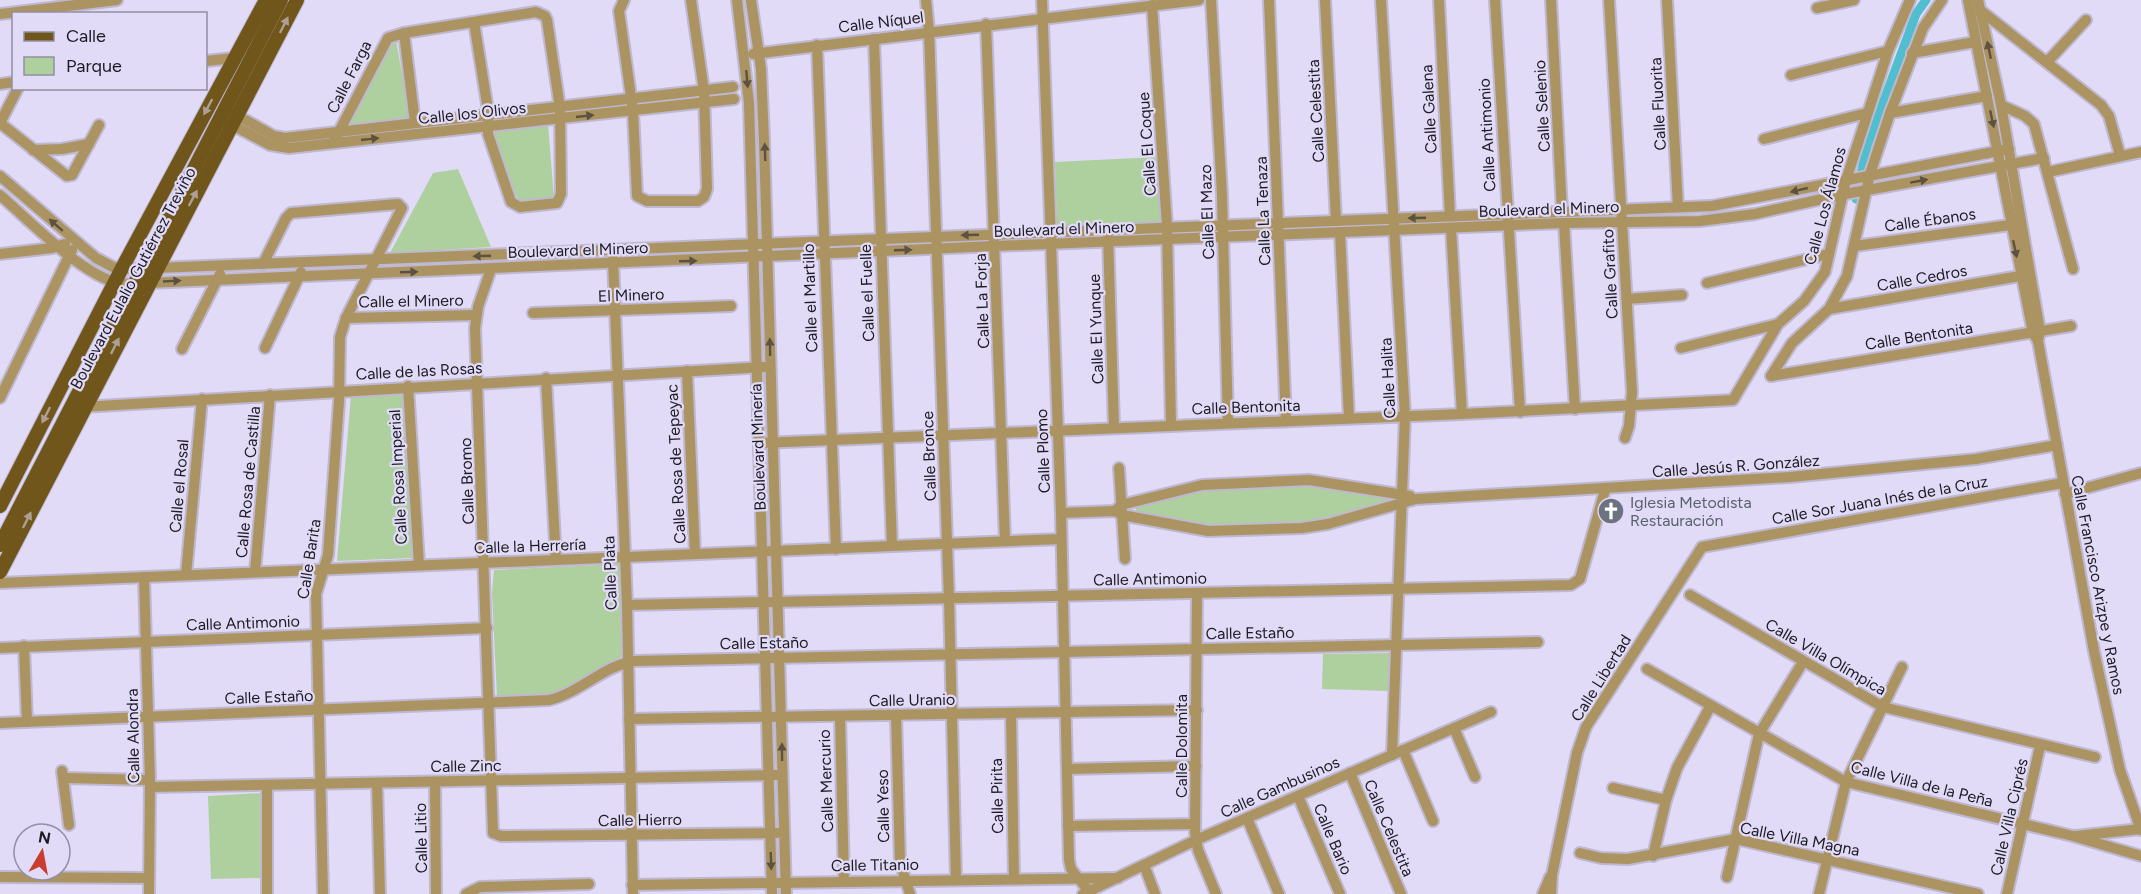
<svg xmlns="http://www.w3.org/2000/svg" width="2141" height="894" viewBox="0 0 2141 894" font-family="Figtree,sans-serif">
	<rect width="100%" height="100%" fill="#e1dbf7"/>
	<g fill="#aed09f">
		<polygon points="396,40 410,119 346,128 389,42"/>
		<polygon points="548,124 554,198 519,202 490,133"/>
		<polygon points="1157,157 1162,222 1057,226 1055,162"/>
		<polygon points="458,169 491,247 390,253 433,173"/>
		<polygon points="405,393 413,558 337,561 351,396"/>
		<polygon points="1321,481 1390,493 1394,502 1316,523 1203,527 1136,513 1136,504 1194,488"/>
		<polygon points="620,564 624,655 557,694 497,698 492,593 494,570"/>
		<polygon points="1390,653 1389,691 1322,689 1323,654"/>
		<polygon points="262,793 261,878 211,879 208,796"/>
	</g>
	<g fill="none" stroke-linecap="round" stroke-linejoin="round">
		<polyline stroke="#51becf" stroke-width="9" points="1856,199 1867,146 1916,14 1926,0"/>
		<defs>
			<g id="minor">
				<polyline points="624,0 619,11 633,111 637,196 647,201 698,201 704,197 707,189 704,91 691,0"/>
				<polyline points="737,0 749,103 772,894"/>
				<polyline points="751,0 761,69 764,141 786,894"/>
				<polyline points="926,0 929,31 949,599 956,879"/>
				<polyline points="1042,0 1061,513 1069,860 1071,869 1091,894"/>
				<polyline points="1211,0 1222,195 1228,423"/>
				<polyline points="1269,0 1286,421"/>
				<polyline points="1325,0 1336,221"/>
				<polyline points="1381,0 1405,416 1392,755"/>
				<polyline points="1439,0 1450,216"/>
				<polyline points="1495,0 1520,412"/>
				<polyline points="1551,0 1562,211"/>
				<polyline points="1609,0 1632,392 1629,426 1625,438"/>
				<polyline points="1667,0 1678,207"/>
				<polyline points="1968,0 2033,333 2038,341"/>
				<polyline points="1978,0 2001,105 2040,331 2038,341 2094,651 2120,770 2141,830"/>
				<polyline points="1152,5 1167,226 1171,425"/>
				<polyline points="1817,8 1854,0"/>
				<polyline points="1980,10 2101,105 2109,116 2120,155"/>
				<polyline points="0,14 117,0"/>
				<polyline points="986,24 1005,541"/>
				<polyline points="404,33 415,123"/>
				<polyline points="874,39 892,546"/>
				<polyline points="817,45 836,549"/>
				<polyline points="1912,53 1975,42"/>
				<polyline points="753,54 1199,0"/>
				<polyline points="206,61 234,58"/>
				<polyline points="2048,61 2086,20"/>
				<polyline points="1791,75 1888,51"/>
				<polyline points="0,84 14,82"/>
				<polyline points="2001,105 2025,116 2034,124 2073,269"/>
				<polyline points="233,113 274,136 285,138 733,87"/>
				<polyline points="1890,113 1987,96"/>
				<polyline points="227,122 270,145 289,148 734,99"/>
				<polyline points="0,123 67,176 72,175 99,125"/>
				<polyline points="0,123 18,88"/>
				<polyline points="1764,139 1867,113"/>
				<polyline points="333,143 388,38 404,33 536,12 545,16 547,20 560,108 561,194 557,203 520,207 511,202 488,134 488,110 474,22"/>
				<polyline points="33,150 62,149 89,144"/>
				<polyline points="2048,172 2141,152"/>
				<polyline points="0,176 96,258 113,267 131,269 1712,206 2009,149"/>
				<path d="M0,195C29,220 88,282 125,284L995,246L1564,223L1700,221L1755,214L1845,194L2044,158"/>
				<polyline points="1564,223 1575,409"/>
				<polyline points="1451,228 1462,414"/>
				<polyline points="1340,233 1349,418"/>
				<polyline points="1108,236 1114,427"/>
				<polyline points="1855,246 2010,225"/>
				<polyline points="0,254 52,248 65,244"/>
				<polyline points="613,259 627,605 633,894"/>
				<polyline points="263,264 286,218 291,213 398,204 402,208 346,318 340,337 339,401 328,555 316,594 323,894"/>
				<polyline points="491,269 478,307 475,328 493,833 501,836 777,833"/>
				<polyline points="1707,283 1829,254"/>
				<polyline points="1627,299 1682,295"/>
				<polyline points="1829,309 2020,276"/>
				<polyline points="533,313 731,306"/>
				<polyline points="346,318 476,315"/>
				<polyline points="265,348 301,272"/>
				<polyline points="1681,348 1778,324"/>
				<polyline points="182,349 220,274"/>
				<polyline points="687,371 695,554"/>
				<polyline points="1771,376 1792,343 1829,309 1847,276 1870,174 1890,113 1923,28 1942,0"/>
				<polyline points="1771,376 2071,326"/>
				<polyline points="546,378 556,560"/>
				<polyline points="408,386 419,565"/>
				<polyline points="0,398 72,250"/>
				<polyline points="82,407 764,367"/>
				<polyline points="760,443 1462,414 1733,400 1778,324 1804,301 1825,272 1846,180 1888,51 1910,0"/>
				<polyline points="1119,468 1125,559"/>
				<polyline points="2065,494 2141,473"/>
				<polyline points="1115,511 1121,505 1202,485 1309,480 1410,496"/>
				<polyline points="1061,513 1115,511 1122,515 1208,531 1302,528 1328,524 1416,499 1790,477 1976,459 2057,445"/>
				<polyline points="255,572 270,395"/>
				<polyline points="186,575 202,399"/>
				<polyline points="144,577 150,780 149,894"/>
				<polyline points="0,583 1061,539"/>
				<polyline points="1197,593 1195,832 1198,850 1216,894"/>
				<polyline points="1690,595 1883,707 2095,757"/>
				<polyline points="627,605 1571,585 1580,579 1605,490"/>
				<polyline points="24,646 27,722"/>
				<polyline points="0,648 487,628"/>
				<polyline points="1647,669 1846,782 2073,836 2141,856"/>
				<polyline points="1011,713 1014,878"/>
				<polyline points="896,715 900,862 910,894"/>
				<polyline points="840,716 844,881"/>
				<polyline points="629,719 1197,710"/>
				<path d="M0,723L549,700C580,693 604,665 635,661L1538,642"/>
				<polyline points="1454,728 1475,777"/>
				<polyline points="1403,750 1433,821"/>
				<polyline points="1067,769 1196,766"/>
				<polyline points="62,771 69,825"/>
				<polyline points="1350,773 1401,894"/>
				<polyline points="65,778 150,780"/>
				<polyline points="435,782 436,893"/>
				<polyline points="377,783 380,894"/>
				<polyline points="267,785 267,894"/>
				<polyline points="150,787 776,775"/>
				<polyline points="1613,788 1666,800"/>
				<polyline points="1298,796 1340,894"/>
				<polyline points="1247,818 1279,894"/>
				<polyline points="1068,826 1195,824"/>
				<polyline points="2076,836 2140,829"/>
				<polyline points="1580,853 1601,858 1628,859 1736,839 1978,894"/>
				<polyline points="1653,856 1666,800 1677,768 1710,707"/>
				<polyline points="1144,865 1155,894"/>
				<polyline points="0,877 149,878"/>
				<polyline points="1727,877 1759,734 1803,662"/>
				<polyline points="632,885 1118,878"/>
				<polyline points="466,894 480,887 589,884"/>
				<polyline points="1083,894 1196,840 1491,712"/>
				<polyline points="1543,894 1550,877"/>
				<polyline points="1551,894 1552,875 1577,753 1586,727 1702,547 2063,483"/>
				<polyline points="1819,894 1846,782 1902,667"/>
				<polyline points="2007,894 2040,746"/>
			</g>
			<g id="major">
				<polyline points="0,506 121,270 266,0"/>
				<polyline points="0,545 281,0"/>
				<polyline points="0,572 297,0"/>
			</g>
		</defs>
		<use href="#minor" stroke="#beb8d1" stroke-width="14"/>
		<use href="#major" stroke="#beb8d1" stroke-width="16"/>
		<use href="#minor" stroke="#ac9362" stroke-width="10"/>
		<use href="#major" stroke="#70561b" stroke-width="14"/>
	</g>
	<defs><path id="oneway-solid" d="M-6-.8H1V-3.2L6.5 0L1 3.2V.8H-6Z" transform="scale(1.5)"/></defs>
	<g fill="#ae9f94">
		<use href="#oneway-solid" transform="translate(284 25) rotate(-63)"/>
		<use href="#oneway-solid" transform="translate(208 107) rotate(118)"/>
		<use href="#oneway-solid" transform="translate(193 198) rotate(-62)"/>
		<use href="#oneway-solid" transform="translate(115 346) rotate(-63)"/>
		<use href="#oneway-solid" transform="translate(46 415) rotate(117)"/>
		<use href="#oneway-solid" transform="translate(27 520) rotate(-63)"/>
	</g>
	<g fill="#5d5140">
		<use href="#oneway-solid" transform="translate(1989 50) rotate(-102)"/>
		<use href="#oneway-solid" transform="translate(747 79) rotate(85)"/>
		<use href="#oneway-solid" transform="translate(585 116) rotate(-6)"/>
		<use href="#oneway-solid" transform="translate(1992 119) rotate(78)"/>
		<use href="#oneway-solid" transform="translate(370 139) rotate(-6)"/>
		<use href="#oneway-solid" transform="translate(765 152) rotate(-92)"/>
		<use href="#oneway-solid" transform="translate(1919 181) rotate(-10)"/>
		<use href="#oneway-solid" transform="translate(1799 190) rotate(167)"/>
		<use href="#oneway-solid" transform="translate(1417 218) rotate(178)"/>
		<use href="#oneway-solid" transform="translate(56 225) rotate(-139)"/>
		<use href="#oneway-solid" transform="translate(970 235) rotate(178)"/>
		<use href="#oneway-solid" transform="translate(2015 249) rotate(78)"/>
		<use href="#oneway-solid" transform="translate(903 250) rotate(-2)"/>
		<use href="#oneway-solid" transform="translate(482 256) rotate(178)"/>
		<use href="#oneway-solid" transform="translate(688 261) rotate(-2)"/>
		<use href="#oneway-solid" transform="translate(409 272) rotate(-2)"/>
		<use href="#oneway-solid" transform="translate(172 281) rotate(-3)"/>
		<use href="#oneway-solid" transform="translate(770 347) rotate(-91)"/>
		<use href="#oneway-solid" transform="translate(782 752) rotate(-91)"/>
		<use href="#oneway-solid" transform="translate(771 861) rotate(88)"/>
	</g>
	<defs>
		<symbol id="church-disc" viewBox="-11 -11 22 22"><circle r="9.5" fill="#6b7280" stroke="#e1dbf7"/><path d="M-1.2-6h2.4v3.5h3.3v2.4h-3.3V6h-2.4V-.1h-3.3v-2.4h3.3Z" fill="#fff"/></symbol>
	</defs>
	<g fill-rule="evenodd">
		<use href="#church-disc" x="1596" y="496" width="30" height="30"/>
	</g>
	<g text-anchor="middle" dominant-baseline="central" stroke-width="4.5" stroke-linejoin="round" paint-order="stroke">
		<g font-size="16" fill="#1d1b24" stroke="#e1dbf7">
			<text transform="translate(881 22) rotate(-7)">Calle Níquel</text>
			<text transform="translate(349 77) rotate(-63)">Calle Farga</text>
			<text transform="translate(1658 104) rotate(-93)">Calle Fluorita</text>
			<text transform="translate(1542 106) rotate(-93)">Calle Selenio</text>
			<text transform="translate(1429 109) rotate(-93)">Calle Galena</text>
			<text transform="translate(1316 111) rotate(-93)">Calle Celestita</text>
			<text transform="translate(472 113) rotate(-6)">Calle los Olivos</text>
			<text transform="translate(1487 135) rotate(-93)">Calle Antimonio</text>
			<text transform="translate(1147 144) rotate(-94)">Calle El Coque</text>
			<text transform="translate(1825 206) rotate(-75)">Calle Los Álamos</text>
			<text transform="translate(1549 209) rotate(-2)">Boulevard el Minero</text>
			<text transform="translate(1263 211) rotate(-92)">Calle La Tenaza</text>
			<text transform="translate(1207 212) rotate(-92)">Calle El Mazo</text>
			<text transform="translate(1930 220) rotate(-8)">Calle Ébanos</text>
			<text transform="translate(1064 229) rotate(-2)">Boulevard el Minero</text>
			<text transform="translate(578 250) rotate(-2)">Boulevard el Minero</text>
			<text transform="translate(1610 274) rotate(-93)">Calle Grafito</text>
			<text transform="translate(133 278) rotate(-62)">Boulevard Eulalio Gutiérrez Treviño</text>
			<text transform="translate(1922 278) rotate(-10)">Calle Cedros</text>
			<text transform="translate(867 293) rotate(-92)">Calle el Fuelle</text>
			<text transform="translate(631 295) rotate(-2)">El Minero</text>
			<text transform="translate(810 298) rotate(-92)">Calle el Martillo</text>
			<text transform="translate(411 301) rotate(-1)">Calle el Minero</text>
			<text transform="translate(982 301) rotate(-92)">Calle La Forja</text>
			<text transform="translate(1096 329) rotate(-92)">Calle El Yunque</text>
			<text transform="translate(1919 336) rotate(-9)">Calle Bentonita</text>
			<text transform="translate(419 371) rotate(-3)">Calle de las Rosas</text>
			<text transform="translate(1388 378) rotate(-93)">Calle Halita</text>
			<text transform="translate(1246 407) rotate(-2)">Calle Bentonita</text>
			<text transform="translate(758 447) rotate(-92)">Boulevard Minería</text>
			<text transform="translate(1043 451) rotate(-92)">Calle Plomo</text>
			<text transform="translate(929 456) rotate(-92)">Calle Bronce</text>
			<text transform="translate(676 464) rotate(-93)">Calle Rosa de Tepeyac</text>
			<text transform="translate(1736 466) rotate(-4)">Calle Jesús R. González</text>
			<text transform="translate(398 477) rotate(-93)">Calle Rosa Imperial</text>
			<text transform="translate(467 481) rotate(-92)">Calle Bromo</text>
			<text transform="translate(248 482) rotate(-85)">Calle Rosa de Castilla</text>
			<text transform="translate(179 486) rotate(-85)">Calle el Rosal</text>
			<text transform="translate(1880 500) rotate(-10)">Calle Sor Juana Inés de la Cruz</text>
			<text transform="translate(530 546) rotate(-2)">Calle la Herrería</text>
			<text transform="translate(309 559) rotate(-81)">Calle Barita</text>
			<text transform="translate(610 573) rotate(-92)">Calle Plata</text>
			<text transform="translate(1150 579) rotate(-1)">Calle Antimonio</text>
			<text transform="translate(2098 585) rotate(79)">Calle Francisco Arizpe y Ramos</text>
			<text transform="translate(243 623) rotate(-2)">Calle Antimonio</text>
			<text transform="translate(1250 633) rotate(-1)">Calle Estaño</text>
			<text transform="translate(764 643) rotate(-1)">Calle Estaño</text>
			<text transform="translate(1826 657) rotate(30)">Calle Villa Olímpica</text>
			<text transform="translate(1601 678) rotate(-58)">Calle Libertad</text>
			<text transform="translate(269 697) rotate(-2)">Calle Estaño</text>
			<text transform="translate(912 700) rotate(-1)">Calle Uranio</text>
			<text transform="translate(133 736) rotate(-91)">Calle Alondra</text>
			<text transform="translate(1181 746) rotate(-90)">Calle Dolomita</text>
			<text transform="translate(466 766) rotate(-1)">Calle Zinc</text>
			<text transform="translate(826 781) rotate(-92)">Calle Mercurio</text>
			<text transform="translate(1922 784) rotate(14)">Calle Villa de la Peña</text>
			<text transform="translate(1280 787) rotate(-24)">Calle Gambusinos</text>
			<text transform="translate(997 796) rotate(-91)">Calle Pirita</text>
			<text transform="translate(883 806) rotate(-91)">Calle Yeso</text>
			<text transform="translate(2009 817) rotate(-77)">Calle Villa Ciprés</text>
			<text transform="translate(640 820) rotate(-1)">Calle Hierro</text>
			<text transform="translate(1389 828) rotate(67)">Calle Celestita</text>
			<text transform="translate(421 838) rotate(-91)">Calle Litio</text>
			<text transform="translate(1333 839) rotate(67)">Calle Bario</text>
			<text transform="translate(1800 839) rotate(11)">Calle Villa Magna</text>
			<text transform="translate(875 865) rotate(-1)">Calle Titanio</text>
		</g>
		<g font-size="16" fill="#5b616d" stroke="#e1dbf7" text-anchor="start">
			<text x="1630" y="502">Iglesia Metodista<tspan x="1630" dy="18">Restauración</tspan></text>
		</g>
	</g>
	<rect x="12" y="12" width="195" height="78" fill="#e1dbf7" stroke="#938ea3" stroke-width="1.5"/>
	<rect x="24" y="32" width="30" height="9" fill="#70561b" stroke="#938ea3" stroke-width="1.5"/>
	<text x="66" y="42" font-size="18" fill="#1d1b24">Calle</text>
	<rect x="24" y="57" width="30" height="18" fill="#aed09f" stroke="#938ea3" stroke-width="1.5"/>
	<text x="66" y="72" font-size="18" fill="#1d1b24">Parque</text>
	<g transform="translate(42 852) rotate(10)"><circle r="28" fill="#e1dbf7" stroke="#938ea3" stroke-width="1.5"/>
	<path d="M0-4.5L10 22L0 15L-10 22Z" fill="#c93c2f"/>
	<text y="-9" font-size="16" font-weight="bold" text-anchor="middle" fill="#1d1b24">N</text>
	</g>
</svg>
